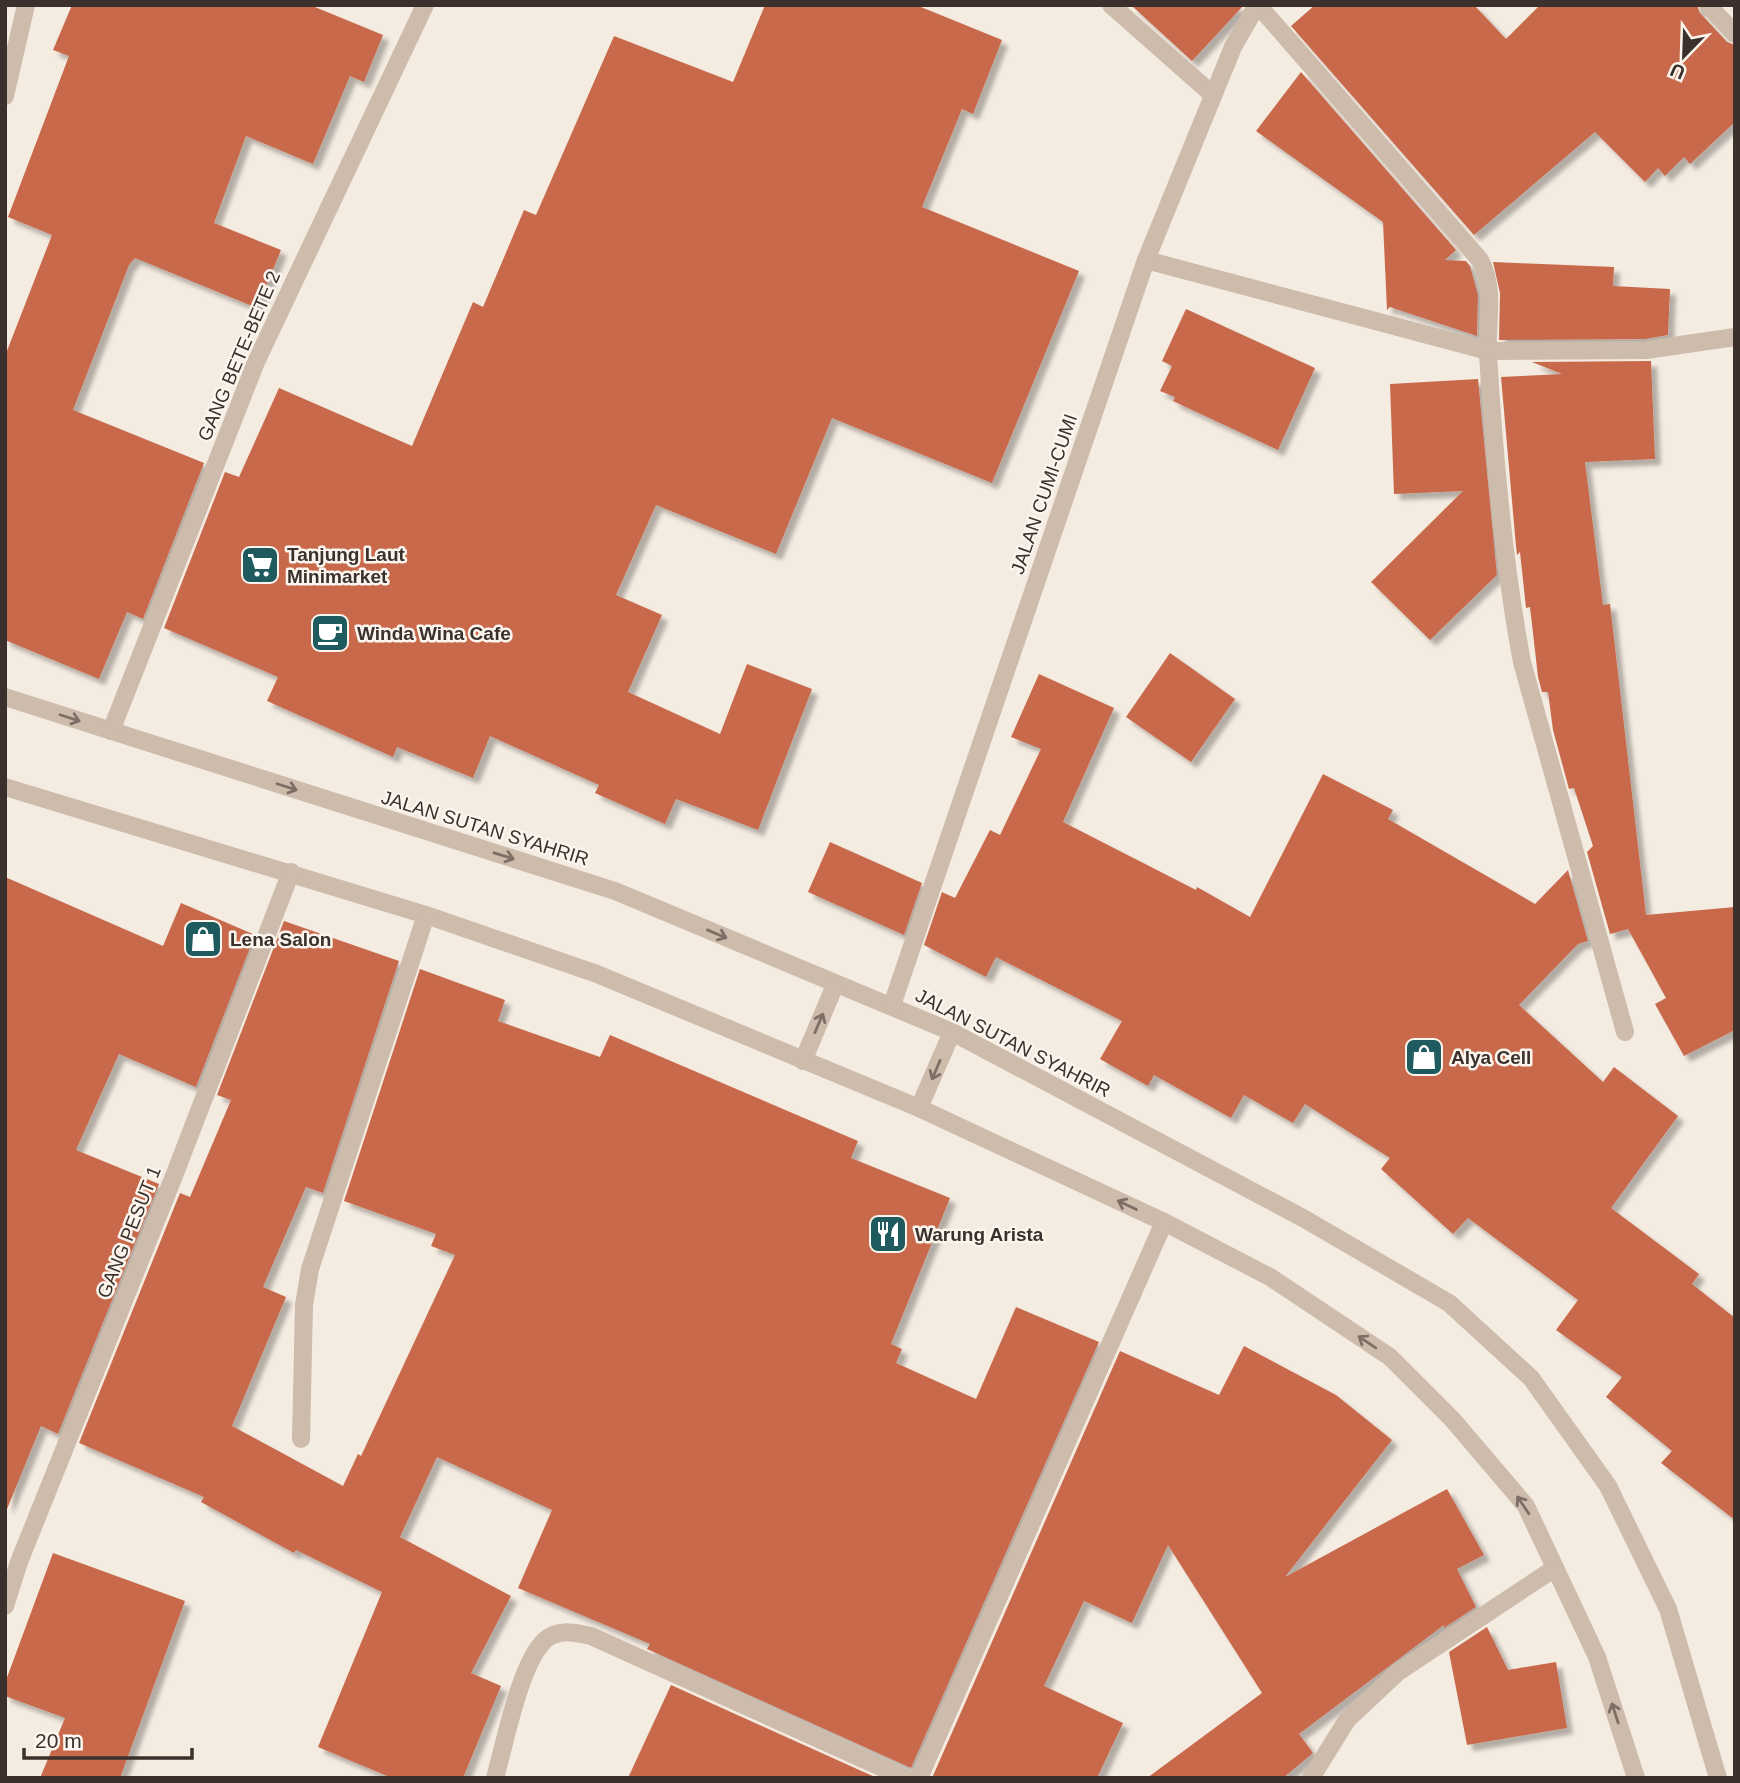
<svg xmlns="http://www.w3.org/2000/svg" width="1740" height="1783" viewBox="0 0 1740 1783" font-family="Helvetica,sans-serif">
	<defs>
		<filter id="shadow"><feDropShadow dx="6" dy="6" stdDeviation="2" flood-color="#0004"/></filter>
	</defs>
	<rect width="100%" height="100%" fill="#f4ebe1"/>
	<g fill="#c8694b" filter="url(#shadow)">
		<polygon points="72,5 310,5 383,35 364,82 350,76 313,164 246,136 214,223 281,250 257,308 135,258 129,265 73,410 204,463 143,619 127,612 99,679 5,640 5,356 52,235 8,217 69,56 53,50"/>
		<polygon points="765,5 916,5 1002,40 973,114 962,109 922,207 1079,271 992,483 832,418 776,554 656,505 616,595 662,615 628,692 720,734 747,664 812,689 758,830 676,799 665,824 595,793 599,785 490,736 473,778 397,747 393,757 267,701 278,677 164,628 225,472 239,477 279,388 412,446 473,302 483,307 524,210 536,215 614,36 733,82"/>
		<polygon points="1131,5 1244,5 1192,61"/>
		<polygon points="1315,5 1474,5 1506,39 1540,5 1697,5 1700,13 1727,42 1735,45 1735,122 1690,164 1684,157 1665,176 1658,168 1645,182 1595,132 1474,235 1291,26"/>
		<polygon points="1301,72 1456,250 1445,260 1466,261 1470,266 1478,295 1477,336 1390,307 1387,310 1383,222 1256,131"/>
		<polygon points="1493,262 1614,267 1613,286 1670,289 1668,335 1645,339 1499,340 1500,293"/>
		<polygon points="1186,309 1315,368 1278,450 1173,401 1175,397 1160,391 1172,366 1162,361"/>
		<polygon points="1651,361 1655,459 1585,462 1603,605 1610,604 1646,915 1735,907 1735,1030 1684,1056 1655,1004 1666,998 1628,929 1610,934 1587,852 1593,846 1574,788 1569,789 1553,730 1548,692 1542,692 1538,677 1530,607 1526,608 1520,552 1517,555 1516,546 1501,377 1562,374 1532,362"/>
		<polygon points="1478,379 1497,575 1430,640 1371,582 1463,491 1394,494 1390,384"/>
		<polygon points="1170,653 1235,699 1191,762 1126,717"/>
		<polygon points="1039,674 1114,708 1063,822 1196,890 1197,887 1250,917 1323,774 1393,810 1388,819 1535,904 1568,870 1588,941 1578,944 1519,1005 1603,1082 1614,1067 1678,1116 1611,1208 1699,1274 1692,1284 1735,1318 1735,1520 1661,1463 1672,1451 1606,1397 1622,1377 1556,1330 1578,1300 1468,1218 1453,1234 1381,1169 1390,1158 1305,1104 1293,1123 1244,1095 1231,1118 1154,1075 1148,1086 1100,1059 1122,1021 996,957 986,977 924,945 942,892 955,898 990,830 1000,835 1041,749 1011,737"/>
		<polygon points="830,842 922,883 904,935 808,892"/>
		<polygon points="5,877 163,946 181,903 255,935 196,1087 119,1054 76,1150 159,1184 58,1434 41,1426 7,1509"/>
		<polygon points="284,921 399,961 323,1193 306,1187 263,1287 286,1297 232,1426 343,1486 358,1454 361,1456 455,1255 431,1246 436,1234 344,1201 420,969 505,1000 498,1021 600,1057 610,1035 858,1141 851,1158 950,1198 891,1344 902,1349 896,1363 976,1399 1016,1307 1099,1342 911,1768 647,1649 650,1644 518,1588 552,1510 437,1457 400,1537 511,1596 471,1673 501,1686 463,1778 392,1778 318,1747 382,1592 296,1550 294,1553 201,1502 204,1497 79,1443 180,1193 190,1197 231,1100 217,1095"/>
		<polygon points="1244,1346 1336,1395 1392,1440 1285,1577 1447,1489 1484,1555 1457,1569 1476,1607 1444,1628 1444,1625 1299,1734 1313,1753 1283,1778 1147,1778 1262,1693 1168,1545 1132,1623 1084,1601 1044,1686 1123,1723 1097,1778 932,1778 1120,1351 1219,1395"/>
		<polygon points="53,1553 185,1601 120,1778 40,1778 65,1718 5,1696 5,1683"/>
		<polygon points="1487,1627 1508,1670 1556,1662 1567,1728 1467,1745 1449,1652"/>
		<polygon points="671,1685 877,1778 628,1778"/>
	</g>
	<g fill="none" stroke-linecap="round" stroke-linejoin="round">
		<g stroke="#cdbbac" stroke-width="18">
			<polyline points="1111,5 1213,95"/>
			<path d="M1258,5L1480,260C1496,291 1486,321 1488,354C1494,457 1503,561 1522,662L1625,1032"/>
			<polyline points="1708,5 1735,34"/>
			<polyline points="5,96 26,5"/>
			<polyline points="1146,260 1488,351 1646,350 1735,337"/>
			<polyline points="5,697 615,891 952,1032 1303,1218 1449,1303 1531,1378 1608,1486 1668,1609 1718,1778"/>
			<polyline points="111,731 256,362 425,5"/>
			<polyline points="5,787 426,915 597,974 919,1108 1164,1222 1270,1277 1390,1357 1452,1419 1526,1506 1597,1657 1636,1778"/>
			<polyline points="892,1005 1146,260 1233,47 1257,5"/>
			<polyline points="803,1061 835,985"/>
			<polyline points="919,1108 952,1032"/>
			<polyline points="301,1439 304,1305 310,1269 426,915"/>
			<polyline points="5,1606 19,1562 174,1176 291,872"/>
			<path d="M495,1778C505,1743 520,1663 545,1640C558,1628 576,1633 591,1636L905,1778"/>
			<polyline points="919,1778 1164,1222"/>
			<polyline points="1311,1778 1347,1720 1398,1672 1555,1568"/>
		</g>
	</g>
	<defs><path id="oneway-shaft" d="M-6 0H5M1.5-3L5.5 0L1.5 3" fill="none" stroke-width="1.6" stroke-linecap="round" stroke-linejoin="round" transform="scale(1.75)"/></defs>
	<g stroke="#7d6f65">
		<use href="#oneway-shaft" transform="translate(70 718) rotate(18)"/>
		<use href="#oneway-shaft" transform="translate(287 787) rotate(18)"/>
		<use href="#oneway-shaft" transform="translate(504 856) rotate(17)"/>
		<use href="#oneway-shaft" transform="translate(717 934) rotate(23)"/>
		<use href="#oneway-shaft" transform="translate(819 1023) rotate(-67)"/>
		<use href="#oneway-shaft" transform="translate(936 1070) rotate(113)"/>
		<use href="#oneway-shaft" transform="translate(1127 1205) rotate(-155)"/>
		<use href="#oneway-shaft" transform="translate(1367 1342) rotate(-146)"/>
		<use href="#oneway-shaft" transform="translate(1523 1505) rotate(-124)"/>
		<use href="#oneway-shaft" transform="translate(1615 1713) rotate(-108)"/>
	</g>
	<defs>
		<symbol id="supermarket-square" viewBox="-11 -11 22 22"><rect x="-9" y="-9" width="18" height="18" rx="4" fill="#1f5a5e" stroke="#fbf5ee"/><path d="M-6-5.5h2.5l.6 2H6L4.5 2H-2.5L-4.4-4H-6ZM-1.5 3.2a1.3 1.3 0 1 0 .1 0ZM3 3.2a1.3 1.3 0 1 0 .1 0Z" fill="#fff"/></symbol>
		<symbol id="cafe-square" viewBox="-11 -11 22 22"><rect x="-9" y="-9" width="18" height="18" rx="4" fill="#1f5a5e" stroke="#fbf5ee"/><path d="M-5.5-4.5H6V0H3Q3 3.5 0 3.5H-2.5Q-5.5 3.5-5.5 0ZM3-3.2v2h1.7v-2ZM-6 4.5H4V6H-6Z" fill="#fff"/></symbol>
		<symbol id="shop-square" viewBox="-11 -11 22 22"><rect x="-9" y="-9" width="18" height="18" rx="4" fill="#1f5a5e" stroke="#fbf5ee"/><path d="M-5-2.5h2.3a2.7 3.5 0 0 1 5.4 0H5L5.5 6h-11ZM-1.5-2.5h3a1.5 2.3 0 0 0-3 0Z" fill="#fff"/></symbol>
		<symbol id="restaurant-square" viewBox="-11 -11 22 22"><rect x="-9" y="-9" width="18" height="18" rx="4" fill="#1f5a5e" stroke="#fbf5ee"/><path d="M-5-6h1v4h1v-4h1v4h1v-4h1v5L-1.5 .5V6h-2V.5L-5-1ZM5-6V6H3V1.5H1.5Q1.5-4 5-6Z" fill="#fff"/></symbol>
	</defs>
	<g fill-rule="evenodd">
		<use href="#supermarket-square" x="238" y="543" width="44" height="44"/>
		<use href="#cafe-square" x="308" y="611" width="44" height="44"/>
		<use href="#shop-square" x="181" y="917" width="44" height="44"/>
		<use href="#shop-square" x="1402" y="1035" width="44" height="44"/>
		<use href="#restaurant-square" x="866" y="1212" width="44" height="44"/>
	</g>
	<g text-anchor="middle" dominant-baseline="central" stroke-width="5" stroke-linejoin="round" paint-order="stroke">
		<g font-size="19" fill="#3b302b" stroke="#fbf5ee">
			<text transform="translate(239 356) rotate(-67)">GANG BETE-BETE 2</text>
			<text transform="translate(1044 494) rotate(-71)">JALAN CUMI-CUMI</text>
			<text transform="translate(485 828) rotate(17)">JALAN SUTAN SYAHRIR</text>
			<text transform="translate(1013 1043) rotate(27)">JALAN SUTAN SYAHRIR</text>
			<text transform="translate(129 1232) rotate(-68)">GANG PESUT 1</text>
		</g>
		<g font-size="19" font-weight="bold" fill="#3b302b" stroke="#fbf5ee" text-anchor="start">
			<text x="287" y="554">Tanjung Laut<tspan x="287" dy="22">Minimarket</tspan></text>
			<text x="357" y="633">Winda Wina Cafe</text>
			<text x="230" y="939">Lena Salon</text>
			<text x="1451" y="1057">Alya Cell</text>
			<text x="915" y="1234">Warung Arista</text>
		</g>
	</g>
	<rect width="1740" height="1783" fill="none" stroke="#3b302b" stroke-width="14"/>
	<g transform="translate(1684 56) rotate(203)" stroke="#fbf5ee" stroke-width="5" paint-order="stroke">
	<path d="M0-5L12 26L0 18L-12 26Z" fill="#3b302b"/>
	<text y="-10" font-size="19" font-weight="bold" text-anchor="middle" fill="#3b302b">U</text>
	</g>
	<path d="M24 1748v10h168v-10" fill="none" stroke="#3b302b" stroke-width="3.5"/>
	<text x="35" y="1748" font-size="21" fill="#3b302b" stroke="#fbf5ee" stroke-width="5" paint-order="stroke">20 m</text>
</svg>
